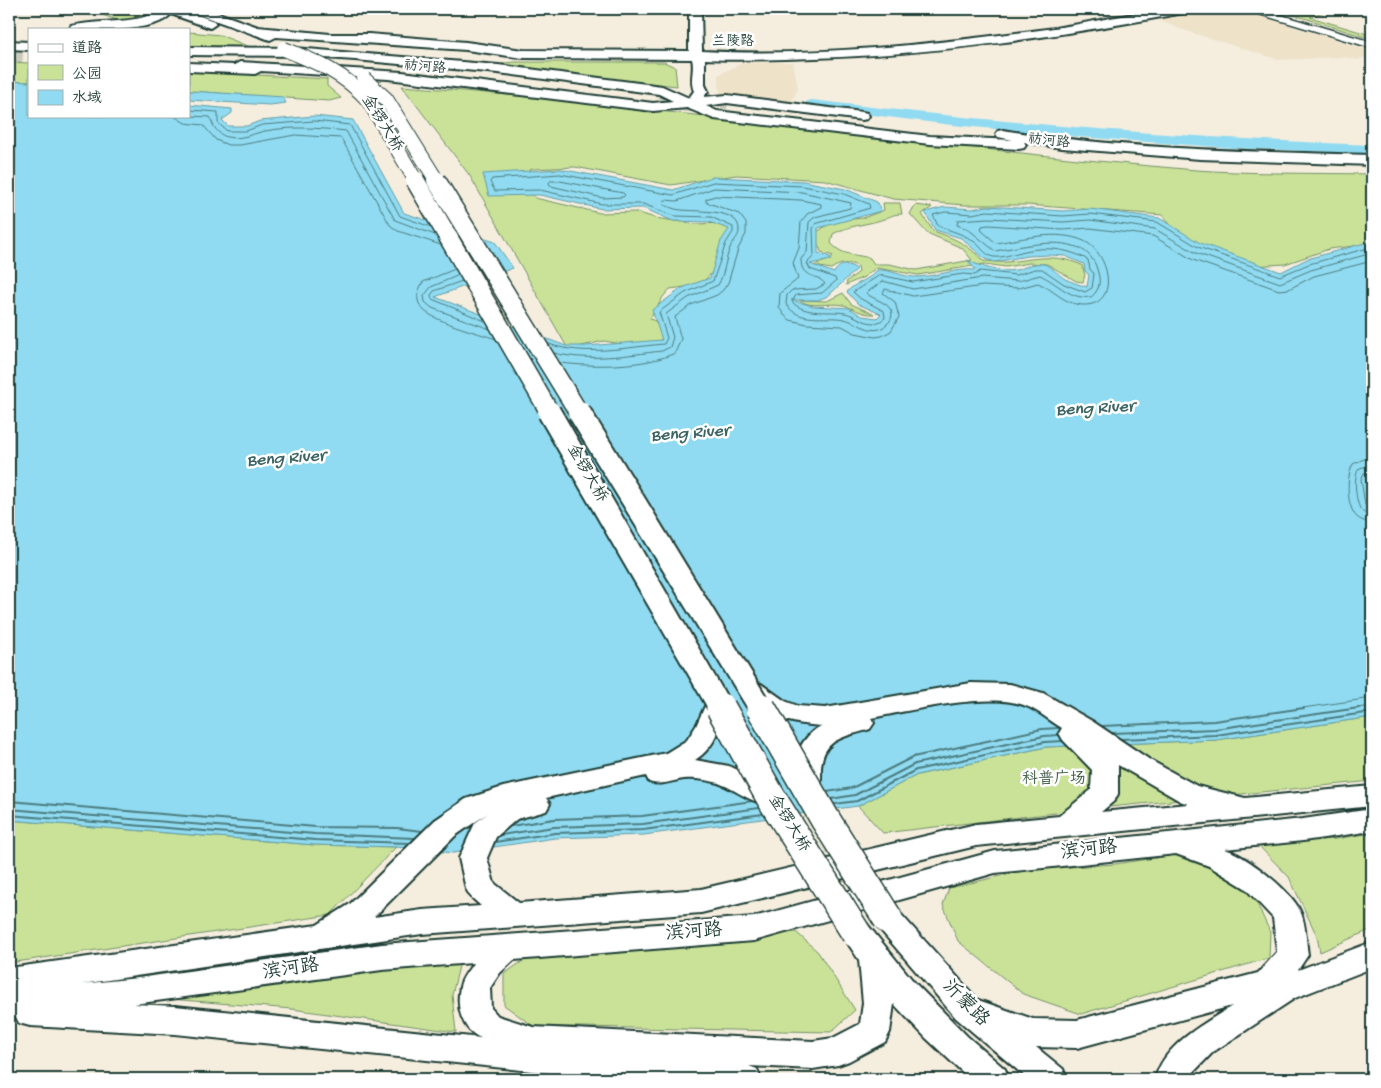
<svg xmlns="http://www.w3.org/2000/svg" width="1381" height="1088" viewBox="0 0 1381 1088" font-family="'Gochi Hand','LXGW WenKai TC',sans-serif">
	<rect width="100%" height="100%" fill="#f5eedf"/>
	<filter id="ink" filterUnits="userSpaceOnUse"><feTurbulence type="fractalNoise" baseFrequency=".02" numOctaves="2"/><feDisplacementMap in="SourceGraphic" scale="10" xChannelSelector="R" yChannelSelector="G"/><feConvolveMatrix kernelMatrix="1 2 1 2 8 2 1 2 1" color-interpolation-filters="sRGB"/></filter>
	<g filter="url(#ink)">
		<g fill="#eee2c9">
			<polygon points="1206,9 1237,9 1372,51 1372,55 1357,60 1345,57 1279,60 1180,29 1158,20"/>
			<polygon points="793,62 798,89 791,102 720,94 718,75 742,63"/>
		</g>
		<g fill="#c9e298" stroke="#749066">
			<path d="M90,9H142L154,14C126,25 117,22 90,9Z"/>
			<polygon points="1275,9 1331,9 1310,17 1367,34 1372,32 1372,39"/>
			<polygon points="189,32 220,35 267,54 189,51"/>
			<polygon points="9,62 29,63 29,82 9,81"/>
			<polygon points="515,62 664,62 675,67 677,86 497,67 504,63"/>
			<polygon points="189,71 327,79 327,86 341,98 329,101 189,91"/>
			<path d="M402,86C667,106 931,148 1196,170C1254,174 1314,173 1372,174V244L1329,249L1285,264L1252,266L1178,235L1163,215L1027,205H965L893,199L825,180L736,175L671,185L575,167L531,169L524,180L535,198L600,213L636,212L655,218L696,224L724,223L736,228L729,255L700,285L670,289L663,297L650,319L664,324L674,330L656,343L633,346L604,341L568,349L470,176Z"/>
			<path d="M883,203H900L902,214C894,214 891,216 884,219C867,225 849,225 833,234L831,243C842,256 855,254 870,258L874,264H889L916,270L972,260L962,248L927,233L910,214L915,205L932,207L922,214L933,231C954,238 968,244 983,261C991,261 999,263 1007,262C1036,259 1053,253 1082,265L1085,275L1083,282L1076,281L1047,264L1029,263L1006,267L985,264L918,275L876,268L864,277L846,285L847,281L859,272L858,266C848,262 840,263 831,269L814,266C821,261 827,263 833,256L821,252L814,234L833,221L863,218L884,210Z"/>
			<path d="M843,293L851,304L874,314C862,315 854,308 843,305C828,302 811,309 799,300L827,301Z"/>
			<polygon points="1372,717 1372,781 1090,809 883,833 858,806 917,775 1046,747 1216,740"/>
			<polygon points="9,820 315,845 396,847 330,915 9,963"/>
			<polygon points="1372,833 1372,929 1320,952 1317,936 1289,877 1257,844 1335,839"/>
			<polygon points="1175,855 1213,869 1253,895 1270,932 1269,958 1081,1014 1023,994 958,941 943,905 949,888 1026,870 1115,864"/>
			<polygon points="796,932 818,952 855,1010 831,1032 533,1026 504,1005 504,974 530,956 623,951"/>
			<polygon points="461,958 452,995 456,1032 292,1009 157,998"/>
		</g>
		<g fill="#90dbf1" stroke="#639ca5">
			<path d="M9,81L29,82V116H189V105L232,109V113L222,120L228,126H247L260,121L314,116L353,120L404,213L495,242L513,268L435,297L566,346H586L662,340L652,310L682,288L710,278L721,241L729,229L709,222L673,221L643,208L602,209L540,195L489,196L483,174L560,169L673,190L712,177L803,181L845,189L877,202L881,211L818,228V253L830,257L831,260L810,264L834,273C839,263 848,263 857,269L828,296L818,300H791L813,306L849,308L862,316L877,318L881,314L858,304L847,292C855,282 869,281 877,270C890,269 902,277 915,277C936,277 955,268 976,270L967,260C982,267 999,273 1016,270C1025,268 1033,262 1043,264C1052,266 1057,274 1065,279C1072,282 1080,285 1087,287L1089,275L1085,271L1084,264L1065,256L1050,255L1027,256L995,262L985,259L961,238L935,230L925,212L945,207L972,209L987,206L1063,211L1090,209L1159,218L1200,243L1281,272L1307,259L1372,241V479L1365,478L1370,504L1372,506V717L1216,740L1046,747L917,775L858,806L644,835L555,838L453,853L396,847L315,845L9,820Z"/>
			<polygon points="189,91 283,97 286,103 270,105 189,100"/>
		</g>
		<g fill="none" stroke-linecap="round" stroke-linejoin="round">
			<g stroke="#4c7c80" stroke-width="1">
				<polyline points="189,110 218,112 218,123 227,131 246,131 262,125 314,121 350,125 400,216 431,227"/>
				<polyline points="174,116 185,123 203,125 216,140 228,145 240,145 295,135 341,138 390,225 398,231 441,245"/>
				<path d="M189,116L210,117C213,126 217,134 227,137C241,140 251,134 265,131C291,126 319,128 346,131L395,220L435,235"/>
				<polygon points="551,181 560,181 623,193 625,195 623,197 603,198 551,186 549,183"/>
				<path d="M455,269L423,282C418,290 415,299 421,307C430,321 479,333 496,339"/>
				<polyline points="459,275 431,287 424,296 425,302 432,308 490,329"/>
				<polyline points="462,281 434,291 431,295 432,299 485,321"/>
				<path d="M549,344C585,357 627,347 664,344L667,338L659,312L685,293L713,281L726,243L733,232V227L711,217L675,216L643,204H602L540,190L495,191L490,182L492,179L560,174L673,195L713,182L803,186L844,194L869,204L870,208L815,224L813,229L814,256L807,263L810,269L835,278L836,281L822,293L796,295L792,302C806,316 828,310 845,313C855,315 863,323 874,323C878,323 882,320 885,318L884,311L861,299L853,292L880,275L913,282L963,274L975,275L980,271L1016,275L1035,269H1042L1064,284L1085,292L1092,288L1094,274L1090,269L1088,260C1068,248 1043,246 1021,252C1012,254 1003,258 994,257C986,256 982,248 976,243C965,234 951,231 938,226L933,215L945,212L972,214L987,211L1063,216L1090,214L1157,222L1198,247L1280,276L1309,264L1372,247"/>
				<path d="M554,353C589,362 626,355 662,351L670,347L673,337L666,314L688,298L718,285C725,273 725,260 730,248C732,242 739,237 739,231C741,206 690,213 675,209C671,208 668,206 664,205L663,202L665,200L677,201L714,188L802,192L851,203L850,208L815,217L809,222L807,252L801,259C801,280 816,272 825,284L816,289L792,290L787,295L786,304C799,324 824,315 844,319C858,322 874,338 887,324C890,322 892,318 892,314C891,302 873,300 866,293L883,281L913,289L982,278L1018,281L1040,275C1058,283 1070,300 1091,297C1099,291 1101,282 1098,273C1089,228 1026,246 995,251L968,229L957,225L958,220L988,218L1063,222L1090,220L1155,229L1196,253L1280,283L1311,270L1372,253"/>
				<path d="M560,363C593,367 645,367 675,353L681,339L675,317L691,305L717,295L723,290L728,283L738,249L746,234V223L739,214L706,202V199L715,196L801,200L821,204V207L807,214L801,222L799,248L793,263L798,279L780,293L779,307L784,315L790,320L807,324L842,326L855,333L875,337L882,336L891,331L899,317L895,302L883,293L885,289L913,296L983,286L1019,288L1038,283C1053,289 1064,304 1082,305C1121,307 1110,253 1084,241C1057,229 1023,239 996,243L981,230L982,226L988,225L1063,230L1090,228L1153,236L1193,260L1279,290L1289,289L1314,276L1372,261"/>
				<path d="M1372,460L1364,459L1353,464C1346,476 1346,507 1357,517C1361,521 1367,522 1372,522"/>
				<path d="M1372,467C1368,467 1364,466 1360,468C1352,474 1356,504 1361,510C1364,514 1368,514 1372,515"/>
				<polyline points="1372,474 1364,473 1361,479 1365,505 1372,508"/>
				<polyline points="1296,709 1372,698"/>
				<polyline points="1351,709 1372,706"/>
			</g>
			<g stroke="#4c7c80" stroke-width="2">
				<polyline points="1102,726 1214,721 1304,708"/>
				<polyline points="1112,733 1215,729 1359,708"/>
				<polyline points="1121,739 1216,735 1372,712"/>
				<polyline points="827,792 852,788 913,757 1042,729 1059,728"/>
				<polyline points="831,799 855,795 915,764 1044,736 1059,735"/>
				<polyline points="9,801 316,827 397,828 422,831"/>
				<polyline points="835,804 857,801 916,770 1045,742 1063,741"/>
				<polyline points="9,809 315,834 415,838"/>
				<polyline points="9,815 315,840 410,843"/>
				<polyline points="511,826 554,819 642,816 753,801"/>
				<polyline points="501,835 554,827 643,824 759,808"/>
				<polyline points="495,842 555,833 643,830 763,814"/>
			</g>
			<path fill="#90dbf1" fill-rule="evenodd" d="M812,100C998,123 1185,138 1372,145V154L1232,148L1092,138L952,125L807,107L805,104L807,101Z"/>
			<g stroke="#cacbbd" stroke-width="14" stroke-dasharray="14 7" stroke-linecap="butt">
				<polyline points="9,54 29,55"/>
				<polyline points="658,101 727,110"/>
			</g>
			<defs>
				<polygon id="minor" points="1247,9 1261,9 1372,42 1372,48 1249,11"/>
				<g id="major">
					<path d="M158,9H180L214,21L216,24L210,28L171,14C154,34 94,29 70,29L71,26C100,19 131,25 158,12Z"/>
					<path d="M190,9H207L258,27L330,34H369L466,42L523,50L689,51V9H701L702,51C817,57 933,44 1047,29C1094,23 1141,9 1189,9L1183,13C1061,36 939,54 815,58C778,59 742,61 705,59V85L708,91L704,97L727,95L862,112L867,113L869,116L867,119L862,120L727,103L706,106L717,111L930,136L1013,140L998,137L996,134L998,131L1003,130C1125,150 1249,151 1372,155V165L1200,159L1062,148L1024,142L1026,145L1024,148L1019,149L930,144L714,119L687,108L653,111L388,79L261,71L255,74L189,71V63L234,65L240,62L402,72L653,103L673,101L659,94L498,73L355,60L295,56L189,55V47L295,48L498,65L662,86L689,98L694,91C689,80 695,70 692,59L523,58L466,50L276,37L270,40L192,12Z"/>
					<polygon points="9,41 29,42 29,50 9,49"/>
					<path d="M752,681L761,684L785,701L798,706L825,708L971,683L1010,684L1043,693L1092,721L1150,760L1197,786L1245,798L1372,786V806L976,846L701,913L422,934L81,984L138,978L382,944L754,917L995,851L1303,819L1372,809V831L1303,841L1225,849C1247,856 1293,892 1301,913C1306,925 1306,942 1308,955L1298,970L1372,942V968L1295,998L1213,1052L1187,1079H1155C1164,1044 1204,1024 1232,1006L1077,1048L1036,1047L1063,1069L1067,1079H1028L956,1018L878,927L873,919L878,911L888,907L898,911L978,1000L1033,1019L1077,1020L1258,973L1277,952L1273,918L1245,888L1209,866L1176,854L995,873L754,941L514,960L500,973L490,988L491,1008L498,1016L533,1027L813,1041L833,1038L860,1024L863,1003L859,960L841,933L845,924L856,921L867,924L914,982L967,1036L1005,1069L1009,1079H970L926,1038L894,1004L890,1032L885,1042L849,1061L838,1065L813,1069L749,1066L757,1069L761,1079H609L175,1034L30,1026L19,1023L16,1017H9V968L317,925L350,904L435,820L466,799L503,787L666,753L687,740L696,726L709,697L718,694L727,697L731,703C722,724 715,748 695,760L729,766L780,789L784,796L780,803C756,810 737,788 715,782C706,780 692,778 684,779C671,781 662,786 649,782L646,776L546,798L550,804L546,811L517,819L496,837L487,858L494,883L519,903L701,889L976,824L1059,816L1091,790L1092,770L1063,740L1059,733L1062,728C1050,721 1039,711 1026,706C990,691 910,711 871,718L874,723L870,729C846,737 823,737 821,768C821,778 822,786 817,795L807,798L797,795C785,773 799,737 821,726C793,724 755,716 739,690L743,684ZM1118,765L1180,801L1188,804L1101,812L1114,801L1118,794ZM488,813L475,823L459,858L466,889L471,897L481,906L422,910L374,917L455,836ZM473,963C469,970 461,978 460,987C456,1006 461,1030 481,1038L175,1006L134,1004L382,970Z"/>
				</g>
			</defs>
			<use href="#minor" stroke="#1f3d34" stroke-width="3"/>
			<use href="#major" stroke="#1f3d34" stroke-width="4"/>
			<use href="#minor" fill="#fff" fill-rule="evenodd"/>
			<use href="#major" fill="#fff" fill-rule="evenodd"/>
			<defs>
				<g id="major-bridge-far3">
					<path d="M284,49C317,62 345,74 369,101L416,181"/>
					<polyline points="364,79 386,99 437,181"/>
				</g>
				<g id="major-bridge-far2">
					<polyline points="415,180 550,413"/>
					<polyline points="436,180 579,413"/>
				</g>
				<g id="major-bridge-far1">
					<polyline points="549,412 721,709"/>
					<polyline points="579,412 761,709"/>
				</g>
				<g id="major-bridge">
					<polyline points="721,708 770,796 856,933"/>
					<polyline points="761,708 825,819 888,919"/>
				</g>
			</defs>
			<use href="#major-bridge-far3" stroke="#1f3d34" stroke-width="16" stroke-linecap="butt"/>
			<use href="#major-bridge-far2" stroke="#1f3d34" stroke-width="21" stroke-linecap="butt"/>
			<use href="#major-bridge-far1" stroke="#1f3d34" stroke-width="26" stroke-linecap="butt"/>
			<use href="#major-bridge" stroke="#1f3d34" stroke-width="32" stroke-linecap="butt"/>
			<use href="#major-bridge-far3" stroke="#fff" stroke-width="14"/>
			<use href="#major-bridge-far2" stroke="#fff" stroke-width="18"/>
			<use href="#major-bridge-far1" stroke="#fff" stroke-width="22"/>
			<use href="#major-bridge" stroke="#fff" stroke-width="29"/>
		</g>
	</g>
	<g text-anchor="middle" dominant-baseline="central" stroke-width="5" stroke-linejoin="round" paint-order="stroke">
		<g font-size="14" fill="#1f3d34" stroke="#fff">
			<text x="733" y="42">兰陵路</text>
			<text transform="translate(425 68) rotate(5)">祊河路</text>
			<text transform="translate(1049 142) rotate(6)">祊河路</text>
		</g>
		<g font-size="16" fill="#1f3d34" stroke="#fff">
			<text transform="translate(381 124) rotate(58)">金锣大桥</text>
			<text transform="translate(586 474) rotate(60)">金锣大桥</text>
			<text transform="translate(788 824) rotate(58)">金锣大桥</text>
		</g>
		<g font-size="16" fill="#415e48" stroke="#fff">
			<text x="1054" y="780">科普广场</text>
		</g>
		<g font-size="18" font-style="italic" fill="#3b6463" stroke="#fff">
			<text transform="translate(1095 409) rotate(-3)">Beng River</text>
			<text transform="translate(690 434) rotate(-4)">Beng River</text>
			<text transform="translate(286 459) rotate(-4)">Beng River</text>
		</g>
		<g font-size="19" fill="#1f3d34" stroke="#fff">
			<text transform="translate(1089 851) rotate(-6)">滨河路</text>
			<text transform="translate(694 933) rotate(-4)">滨河路</text>
			<text transform="translate(291 970) rotate(-8)">滨河路</text>
			<text transform="translate(965 1004) rotate(45)">沂蒙路</text>
		</g>
	</g>
	<rect width="1381" height="1088" fill="none" stroke="#fff" stroke-width="30"/>
	<rect x="15" y="15" width="1351" height="1058" fill="none" stroke="#1f3d34" stroke-width="2" filter="url(#ink)"/>
	<rect x="28" y="28" width="162" height="90" fill="#ffffff" stroke="#a5b1ae"/>
	<rect x="38" y="44" width="25" height="8" fill="#ffffff" stroke="#a5b1ae"/>
	<text x="72" y="52" font-size="15" fill="#1f3d34">道路</text>
	<rect x="38" y="65" width="25" height="15" fill="#c9e298" stroke="#a5b1ae"/>
	<text x="72" y="78" font-size="15" fill="#1f3d34">公园</text>
	<rect x="38" y="90" width="25" height="15" fill="#90dbf1" stroke="#a5b1ae"/>
	<text x="72" y="102" font-size="15" fill="#1f3d34">水域</text>
</svg>
